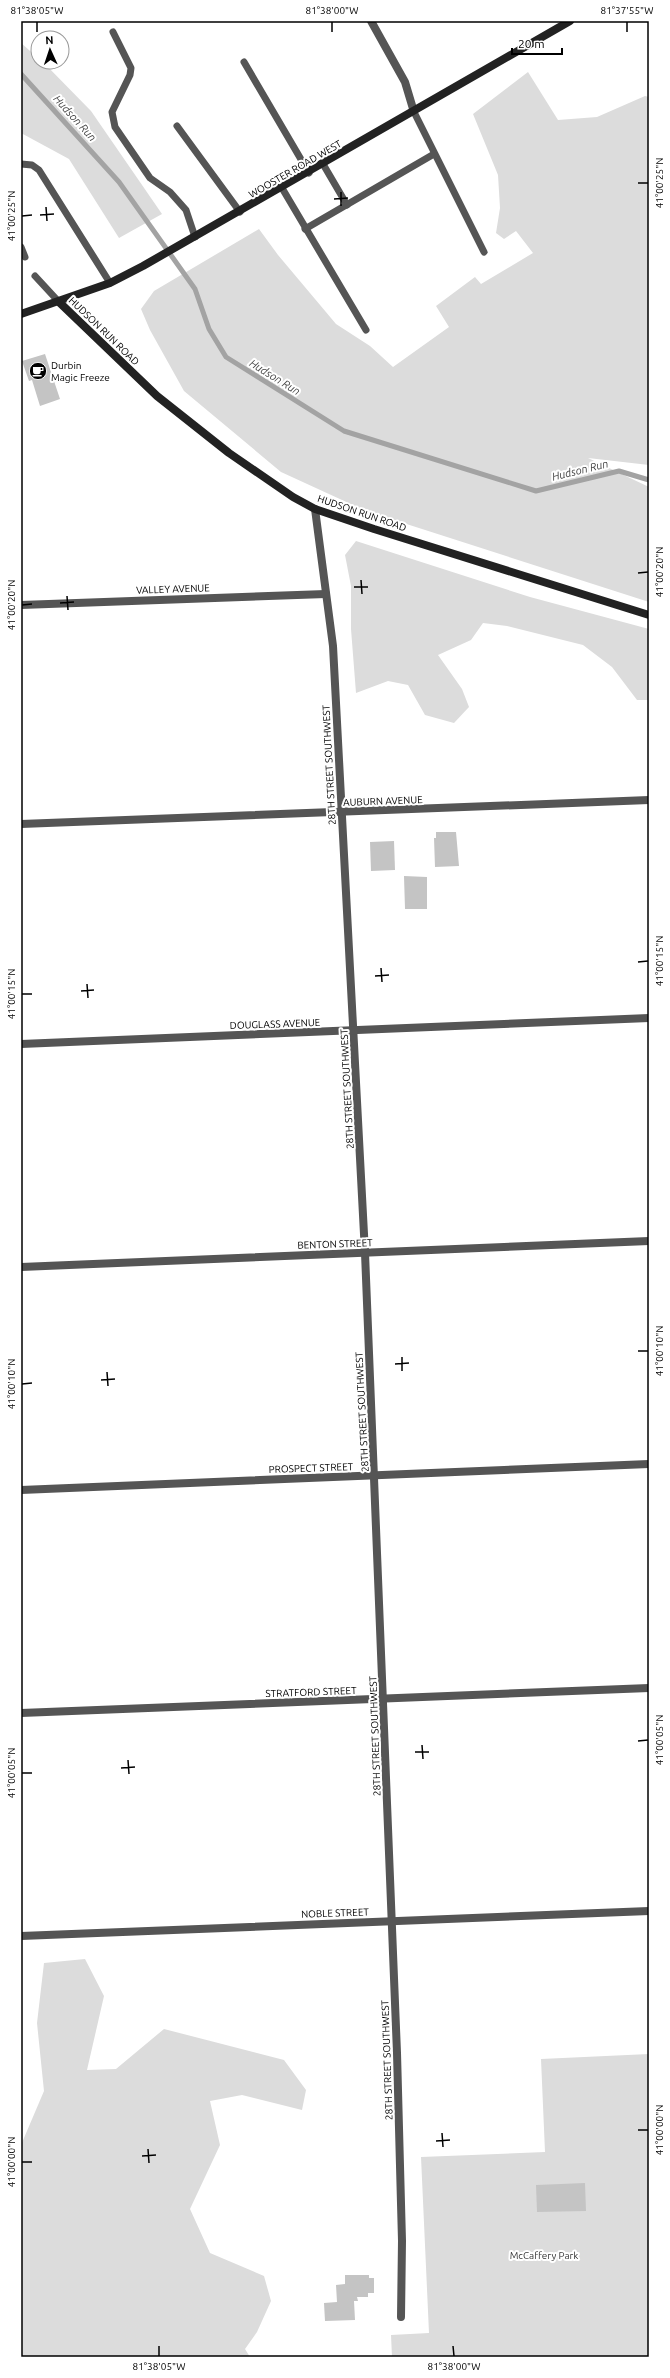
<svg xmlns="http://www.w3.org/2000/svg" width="670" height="2378" viewBox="0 0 670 2378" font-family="Ubuntu,sans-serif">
	<rect width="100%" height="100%" fill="#fff"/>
	<g fill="#dcdcdc">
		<polygon points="21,43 38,58 38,62 44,63 91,111 162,214 119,238 69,159 21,133"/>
		<polygon points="528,72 558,120 597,117 645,96 649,97 649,465 588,458 649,487 649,602 366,511 281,472 184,391 150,330 141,309 154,291 259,229 278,255 336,324 370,346 393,367 449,327 436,306 475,277 481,284 533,253 516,231 504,239 496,233 500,208 498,175 473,114"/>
		<polygon points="356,541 530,597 649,629 649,700 637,700 612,667 583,645 507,626 483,623 471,640 438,655 462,689 469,707 454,723 425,715 408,685 388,681 356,693 351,629 351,586 345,555"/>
		<polygon points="85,1959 104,1996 87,2070 116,2069 164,2029 284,2060 306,2090 302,2110 242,2095 210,2101 220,2145 190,2209 210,2253 264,2276 271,2301 257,2332 245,2349 250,2357 21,2357 21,2145 44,2091 37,2023 44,1963"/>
		<polygon points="649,2054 649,2357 392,2357 391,2335 429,2333 421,2157 545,2152 541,2059"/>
	</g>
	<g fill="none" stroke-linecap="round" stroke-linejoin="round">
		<polyline stroke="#a3a3a3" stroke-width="5" points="21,74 119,182 195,289 209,329 226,357 344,431 536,491 619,471 649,480"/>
	</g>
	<g fill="#c4c4c4">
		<polygon points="45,354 60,399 40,406 32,380 29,381 22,361"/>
		<polygon points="436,832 456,832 459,866 435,867 434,838 436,838"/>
		<polygon points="394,841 395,870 371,871 370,842"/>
		<polygon points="404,876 427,877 427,909 405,909"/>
		<polygon points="585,2183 586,2211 537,2212 536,2185"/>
		<polygon points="345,2275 369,2275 369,2278 374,2278 374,2293 368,2293 368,2297 357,2297 358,2301 354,2301 355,2320 325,2321 324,2303 337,2302 336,2285 345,2284"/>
	</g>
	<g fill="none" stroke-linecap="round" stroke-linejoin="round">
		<g stroke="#555" stroke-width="7">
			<polyline points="113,32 131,68 130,75 112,112 115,127 150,178 170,192 186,210 195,237"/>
			<polyline points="244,62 309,173"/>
			<polyline points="414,112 484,252"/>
			<polyline points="177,126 240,212"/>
			<polyline points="21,164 32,165 39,170 110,283"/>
			<polyline points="323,164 347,205"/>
			<polyline points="282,188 366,330"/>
			<polyline points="305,229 434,154"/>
			<polyline points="21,247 25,257"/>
			<polyline points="35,276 59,302"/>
		</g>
		<g stroke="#555" stroke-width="8">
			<polyline points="371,21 405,82 414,112"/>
			<polyline points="315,509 333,646 365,1253 397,2053 402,2241 401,2317"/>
			<polyline points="21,605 326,594"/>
			<polyline points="21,824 649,800"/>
			<polyline points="21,1044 649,1018"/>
			<polyline points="21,1267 649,1241"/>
			<polyline points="21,1490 649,1464"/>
			<polyline points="21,1713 649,1688"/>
			<polyline points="21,1936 649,1911"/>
		</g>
		<g stroke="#222" stroke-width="8">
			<polyline points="59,302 157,396 229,453 293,497 315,509 374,529 649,615"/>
			<polyline points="21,314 110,283 143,266 570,21"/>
		</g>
	</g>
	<path fill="none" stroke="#000" stroke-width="1.5" d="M37,22V32M332,22V32M627,22V32M638,183H648M341,192V206M334,199L348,198M46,207L47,221M40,215L54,214M22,216L32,215M638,573L648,572M361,580L362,594M354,587H368M67,596L68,610M60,603L74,602M22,605L32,604M638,962L648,961M381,968L382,982M375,976L389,975M87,984L88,998M81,991L94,990M22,994H32M638,1351H648M402,1357V1371M395,1364L409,1363M107,1372L108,1386M101,1380L115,1379M22,1384L32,1383M638,1741L648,1740M422,1745L423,1759M415,1752H429M128,1760L129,1774M121,1768L135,1767M22,1773H32M638,2130H648M442,2133L443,2147M436,2141L450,2140M148,2149L149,2163M142,2156L156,2155M22,2162H32M159,2346V2356M453,2346L454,2356"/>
	<defs>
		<symbol id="cafe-disc" viewBox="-11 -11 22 22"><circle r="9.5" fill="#000" stroke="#fff"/><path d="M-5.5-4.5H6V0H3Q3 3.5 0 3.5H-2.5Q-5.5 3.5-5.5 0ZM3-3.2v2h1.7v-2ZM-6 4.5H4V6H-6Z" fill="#fff"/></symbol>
	</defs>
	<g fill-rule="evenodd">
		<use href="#cafe-disc" x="28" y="361" width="20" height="20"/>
	</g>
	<g text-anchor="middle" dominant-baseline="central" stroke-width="4" stroke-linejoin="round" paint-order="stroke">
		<g font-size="10" fill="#000" stroke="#fff">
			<text transform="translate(295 169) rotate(-30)">WOOSTER ROAD WEST</text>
			<text transform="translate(104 331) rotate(44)">HUDSON RUN ROAD</text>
			<text transform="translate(362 513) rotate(19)">HUDSON RUN ROAD</text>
			<text transform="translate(173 589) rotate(-2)">VALLEY AVENUE</text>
			<text transform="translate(329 765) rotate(-93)">28TH STREET SOUTHWEST</text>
			<text transform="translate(383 801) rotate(-2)">AUBURN AVENUE</text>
			<text transform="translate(275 1024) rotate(-2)">DOUGLASS AVENUE</text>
			<text transform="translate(347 1089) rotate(-93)">28TH STREET SOUTHWEST</text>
			<text transform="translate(335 1244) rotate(-2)">BENTON STREET</text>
			<text transform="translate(362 1412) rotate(-93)">28TH STREET SOUTHWEST</text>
			<text transform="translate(311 1468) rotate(-2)">PROSPECT STREET</text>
			<text transform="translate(311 1692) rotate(-2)">STRATFORD STREET</text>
			<text transform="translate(375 1736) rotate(-92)">28TH STREET SOUTHWEST</text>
			<text transform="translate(335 1913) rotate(-2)">NOBLE STREET</text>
			<text transform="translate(387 2060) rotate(-92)">28TH STREET SOUTHWEST</text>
		</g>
		<g font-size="10" fill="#000" stroke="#fff" text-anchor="start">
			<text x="51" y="365">Durbin<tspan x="51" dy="12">Magic Freeze</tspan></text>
		</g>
		<g font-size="10" fill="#333" stroke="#fff">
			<text x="544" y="2255">McCaffery Park</text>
		</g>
		<g font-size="11" font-style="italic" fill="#444" stroke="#fff">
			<text transform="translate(75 118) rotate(48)">Hudson Run</text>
			<text transform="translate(275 377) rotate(32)">Hudson Run</text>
			<text transform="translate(580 470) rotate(-14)">Hudson Run</text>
		</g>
	</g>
	<rect width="670" height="2378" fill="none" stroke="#ffffff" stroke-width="44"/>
	<g transform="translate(50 50) rotate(357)"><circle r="19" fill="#ffffff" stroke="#999999"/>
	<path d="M0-3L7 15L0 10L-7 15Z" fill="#000000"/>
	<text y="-6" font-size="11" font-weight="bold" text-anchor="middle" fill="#000000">N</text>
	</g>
	<path d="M512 48v6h50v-6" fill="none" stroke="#000000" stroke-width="2"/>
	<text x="518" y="48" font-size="12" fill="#000000" stroke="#ffffff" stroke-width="3" paint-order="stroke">20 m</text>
	<rect x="22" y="22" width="626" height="2334" fill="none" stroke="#000" stroke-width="1.5"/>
	<g font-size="10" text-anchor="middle" fill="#000">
		<text x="37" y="14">81°38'05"W</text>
		<text x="332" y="14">81°38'00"W</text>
		<text x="627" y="14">81°37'55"W</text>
		<text transform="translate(659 183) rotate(-90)" y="4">41°00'25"N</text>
		<text transform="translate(11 216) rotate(-90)" y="4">41°00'25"N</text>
		<text transform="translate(659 572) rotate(-90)" y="4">41°00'20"N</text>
		<text transform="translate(11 605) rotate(-90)" y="4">41°00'20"N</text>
		<text transform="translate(659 961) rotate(-90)" y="4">41°00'15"N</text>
		<text transform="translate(11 994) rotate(-90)" y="4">41°00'15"N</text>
		<text transform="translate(659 1351) rotate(-90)" y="4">41°00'10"N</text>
		<text transform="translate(11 1384) rotate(-90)" y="4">41°00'10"N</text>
		<text transform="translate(659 1740) rotate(-90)" y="4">41°00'05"N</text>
		<text transform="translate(11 1773) rotate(-90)" y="4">41°00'05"N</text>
		<text transform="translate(659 2130) rotate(-90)" y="4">41°00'00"N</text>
		<text transform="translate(11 2162) rotate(-90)" y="4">41°00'00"N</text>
		<text x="159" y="2370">81°38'05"W</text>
		<text x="454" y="2370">81°38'00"W</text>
	</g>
</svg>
